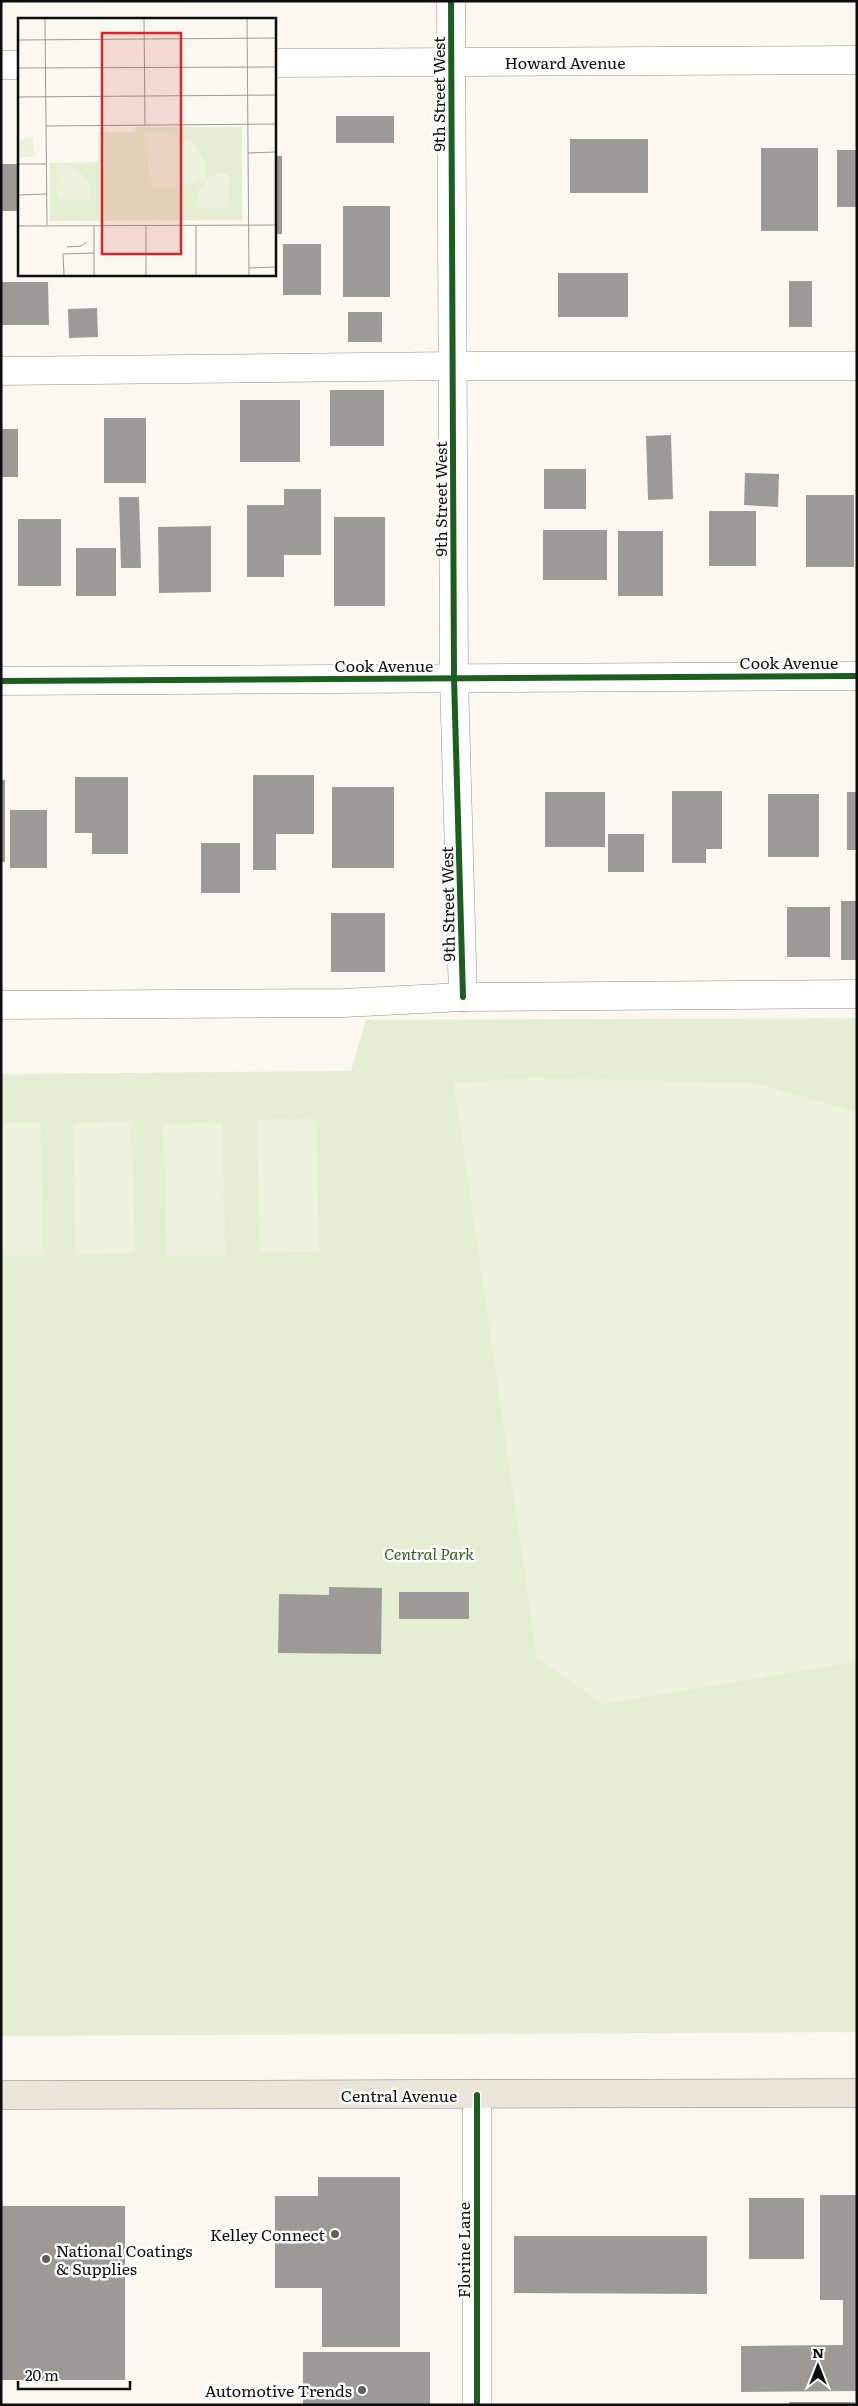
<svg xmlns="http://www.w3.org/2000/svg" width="858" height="2406" viewBox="0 0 858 2406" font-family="Literata,serif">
	<rect width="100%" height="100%" fill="#faf8f1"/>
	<polygon fill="#e5eed2" points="857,1018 857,2032 1,2036 1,1074 351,1071 366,1020"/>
	<g fill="#eef2dc">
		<polygon points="533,1078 754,1083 857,1112 857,1662 603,1704 537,1658 454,1083"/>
		<polygon points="316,1119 319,1251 260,1252 257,1120"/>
		<polygon points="131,1121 135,1253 76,1255 73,1123"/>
		<polygon points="1,1123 40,1123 44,1255 1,1256"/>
		<polygon points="222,1123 225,1255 167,1256 163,1124"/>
	</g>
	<g fill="#9c9a97">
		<rect x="336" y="116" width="58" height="27"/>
		<rect x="570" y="139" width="78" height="54"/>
		<rect x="761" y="148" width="57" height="83"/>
		<rect x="837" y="150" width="20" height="57"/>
		<rect x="274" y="156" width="8" height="78"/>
		<rect x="1" y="164" width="18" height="47"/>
		<rect x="343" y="206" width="47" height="91"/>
		<rect x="283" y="244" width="38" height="51"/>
		<rect x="558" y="273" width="70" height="44"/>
		<rect x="789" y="281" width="23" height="46"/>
		<polygon points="1,282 48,282 49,325 1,325"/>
		<polygon points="97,308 98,337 69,338 68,309"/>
		<rect x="348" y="312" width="34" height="30"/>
		<rect x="330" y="390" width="54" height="56"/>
		<rect x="240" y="400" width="60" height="62"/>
		<rect x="104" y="418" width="42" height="65"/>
		<rect x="1" y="429" width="17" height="48"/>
		<polygon points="671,435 673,499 648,500 646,436"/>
		<rect x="544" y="469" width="42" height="40"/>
		<polygon points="745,473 779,474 778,507 744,505"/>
		<polygon points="284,489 321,489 321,555 284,555 284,577 247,577 247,505 284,505"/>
		<rect x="806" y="495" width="48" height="72"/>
		<polygon points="119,497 139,497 141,568 121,568"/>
		<rect x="709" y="511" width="47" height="55"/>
		<rect x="334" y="517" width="51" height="89"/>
		<rect x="18" y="519" width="43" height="67"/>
		<polygon points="211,526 211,592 159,593 158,527"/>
		<rect x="543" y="530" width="64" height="50"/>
		<rect x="618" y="531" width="45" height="65"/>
		<rect x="76" y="548" width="40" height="48"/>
		<polygon points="253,775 314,775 314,834 276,834 276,870 253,870"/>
		<polygon points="75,777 128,777 128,854 92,854 92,833 75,833"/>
		<rect x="1" y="780" width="4" height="82"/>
		<rect x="332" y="787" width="62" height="81"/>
		<polygon points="672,791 722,791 722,849 706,849 706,863 672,863"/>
		<rect x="545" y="792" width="60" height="55"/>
		<rect x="847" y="792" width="10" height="58"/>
		<rect x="768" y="794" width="51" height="63"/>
		<rect x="10" y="810" width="37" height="58"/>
		<rect x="608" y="834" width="36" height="38"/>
		<rect x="201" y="843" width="39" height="50"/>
		<rect x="841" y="901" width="16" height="59"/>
		<rect x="787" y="907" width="43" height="50"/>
		<rect x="331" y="913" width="54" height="59"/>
		<polygon points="329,1587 382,1588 381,1654 278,1653 279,1594 329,1595"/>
		<rect x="399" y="1592" width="70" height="27"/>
		<polygon points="318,2177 400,2177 400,2347 322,2347 322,2288 275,2288 275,2196 318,2196"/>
		<polygon points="820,2195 857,2195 857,2391 741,2392 741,2346 843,2345 843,2300 820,2300"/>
		<rect x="749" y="2198" width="55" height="61"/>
		<rect x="1" y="2206" width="124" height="174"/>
		<polygon points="514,2236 707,2236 707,2294 514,2293"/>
		<rect x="303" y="2352" width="127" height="53"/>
		<rect x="789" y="2402" width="66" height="3"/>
	</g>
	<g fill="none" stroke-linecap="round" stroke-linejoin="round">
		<defs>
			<g id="minor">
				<polyline points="451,1 454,678 463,997"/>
				<polyline points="274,63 857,60"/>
				<polyline points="1,65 19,65"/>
				<polyline points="1,371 453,366 857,366"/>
				<polyline points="1,681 857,676"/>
				<polyline points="1,1005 343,1003 463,997 857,994"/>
				<polyline points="477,2095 477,2405"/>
			</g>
			<polyline id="major" points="1,2095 857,2093"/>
		</defs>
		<use href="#minor" stroke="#93928f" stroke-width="29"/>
		<use href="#major" stroke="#80807c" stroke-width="29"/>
		<use href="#minor" stroke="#fefefd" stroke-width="28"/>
		<use href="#major" stroke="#eae5d9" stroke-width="28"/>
		<defs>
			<g id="cycleway">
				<polyline points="451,1 454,678 463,997"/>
				<polyline points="1,681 857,676"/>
				<polyline points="477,2095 477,2405"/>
			</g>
		</defs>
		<use href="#cycleway" stroke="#fff" stroke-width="9"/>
		<use href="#cycleway" stroke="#1b5e20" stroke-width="6"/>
	</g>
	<g fill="#5f5f5c" stroke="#fff" stroke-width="2">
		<circle cx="335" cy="2234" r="5"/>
		<circle cx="46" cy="2259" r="5"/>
		<circle cx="362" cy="2390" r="5"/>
	</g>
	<g text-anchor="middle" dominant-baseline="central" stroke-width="5" stroke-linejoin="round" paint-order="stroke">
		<g font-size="16" fill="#0c0c0c" stroke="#fff">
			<text x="565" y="62">Howard Avenue</text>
			<text transform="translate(438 94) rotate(-90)">9th Street West</text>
			<text transform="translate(440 499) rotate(-90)">9th Street West</text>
			<text x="789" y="662">Cook Avenue</text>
			<text x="384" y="665">Cook Avenue</text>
			<text transform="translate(447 904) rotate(-91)">9th Street West</text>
			<text x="399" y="2095">Central Avenue</text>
			<text transform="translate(463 2250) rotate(-90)">Florine Lane</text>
		</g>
		<g font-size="16" font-style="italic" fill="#326020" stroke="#fff">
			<text x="429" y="1553">Central Park</text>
		</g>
		<g font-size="16" fill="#0c0c0c" stroke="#fff" text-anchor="end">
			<text x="325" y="2234">Kelley Connect</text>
			<text x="56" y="2250" text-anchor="start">National Coatings<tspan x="56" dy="18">&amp; Supplies</tspan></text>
			<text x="352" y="2390">Automotive Trends</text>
		</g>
	</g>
	<g transform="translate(18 18)">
		<rect width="258" height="258" fill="#faf8f1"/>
		<path d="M118,109H224V202L32,203V145L80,144V114H116Z" fill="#e5eed2"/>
		<path d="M126,115H153L178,127L187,145L188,160L184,164L140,172L133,168ZM15,119L16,139H0V126L5,121ZM46,147L57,150L67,159L73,169L74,183L39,181L38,148ZM211,155L210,189L177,190L179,175L189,162L194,157Z" fill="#eef2dc"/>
		<path fill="none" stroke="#9b9a95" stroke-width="1" d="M27,0L29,207M126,0L127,107M229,0L231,257M0,22L258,20M0,50L258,49M0,79L258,77M28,108L258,106M230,135L258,134M0,146H29M0,177L29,176M0,208L258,207M76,208V257M178,208V257M49,229L63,228L69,224M231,250L258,249M46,257L45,236L76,235M128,257V208"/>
		<path fill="#d62828" fill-opacity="0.15" stroke="#d62828" stroke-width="2.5" d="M84,15H163V236H84Z"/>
		<rect width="258" height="258" fill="none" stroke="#0c0c0c" stroke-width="2.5"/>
	</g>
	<rect width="858" height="2406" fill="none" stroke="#0c0c0c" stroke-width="5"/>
	<g transform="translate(818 2366)" stroke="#ffffff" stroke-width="4" paint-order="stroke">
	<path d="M0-4L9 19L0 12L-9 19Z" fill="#0c0c0c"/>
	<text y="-8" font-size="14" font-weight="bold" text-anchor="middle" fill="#0c0c0c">N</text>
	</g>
	<path d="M18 2381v8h112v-8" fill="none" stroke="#0c0c0c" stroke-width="2.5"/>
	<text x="25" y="2381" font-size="15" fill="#0c0c0c" stroke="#ffffff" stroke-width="4" paint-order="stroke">20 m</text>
</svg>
